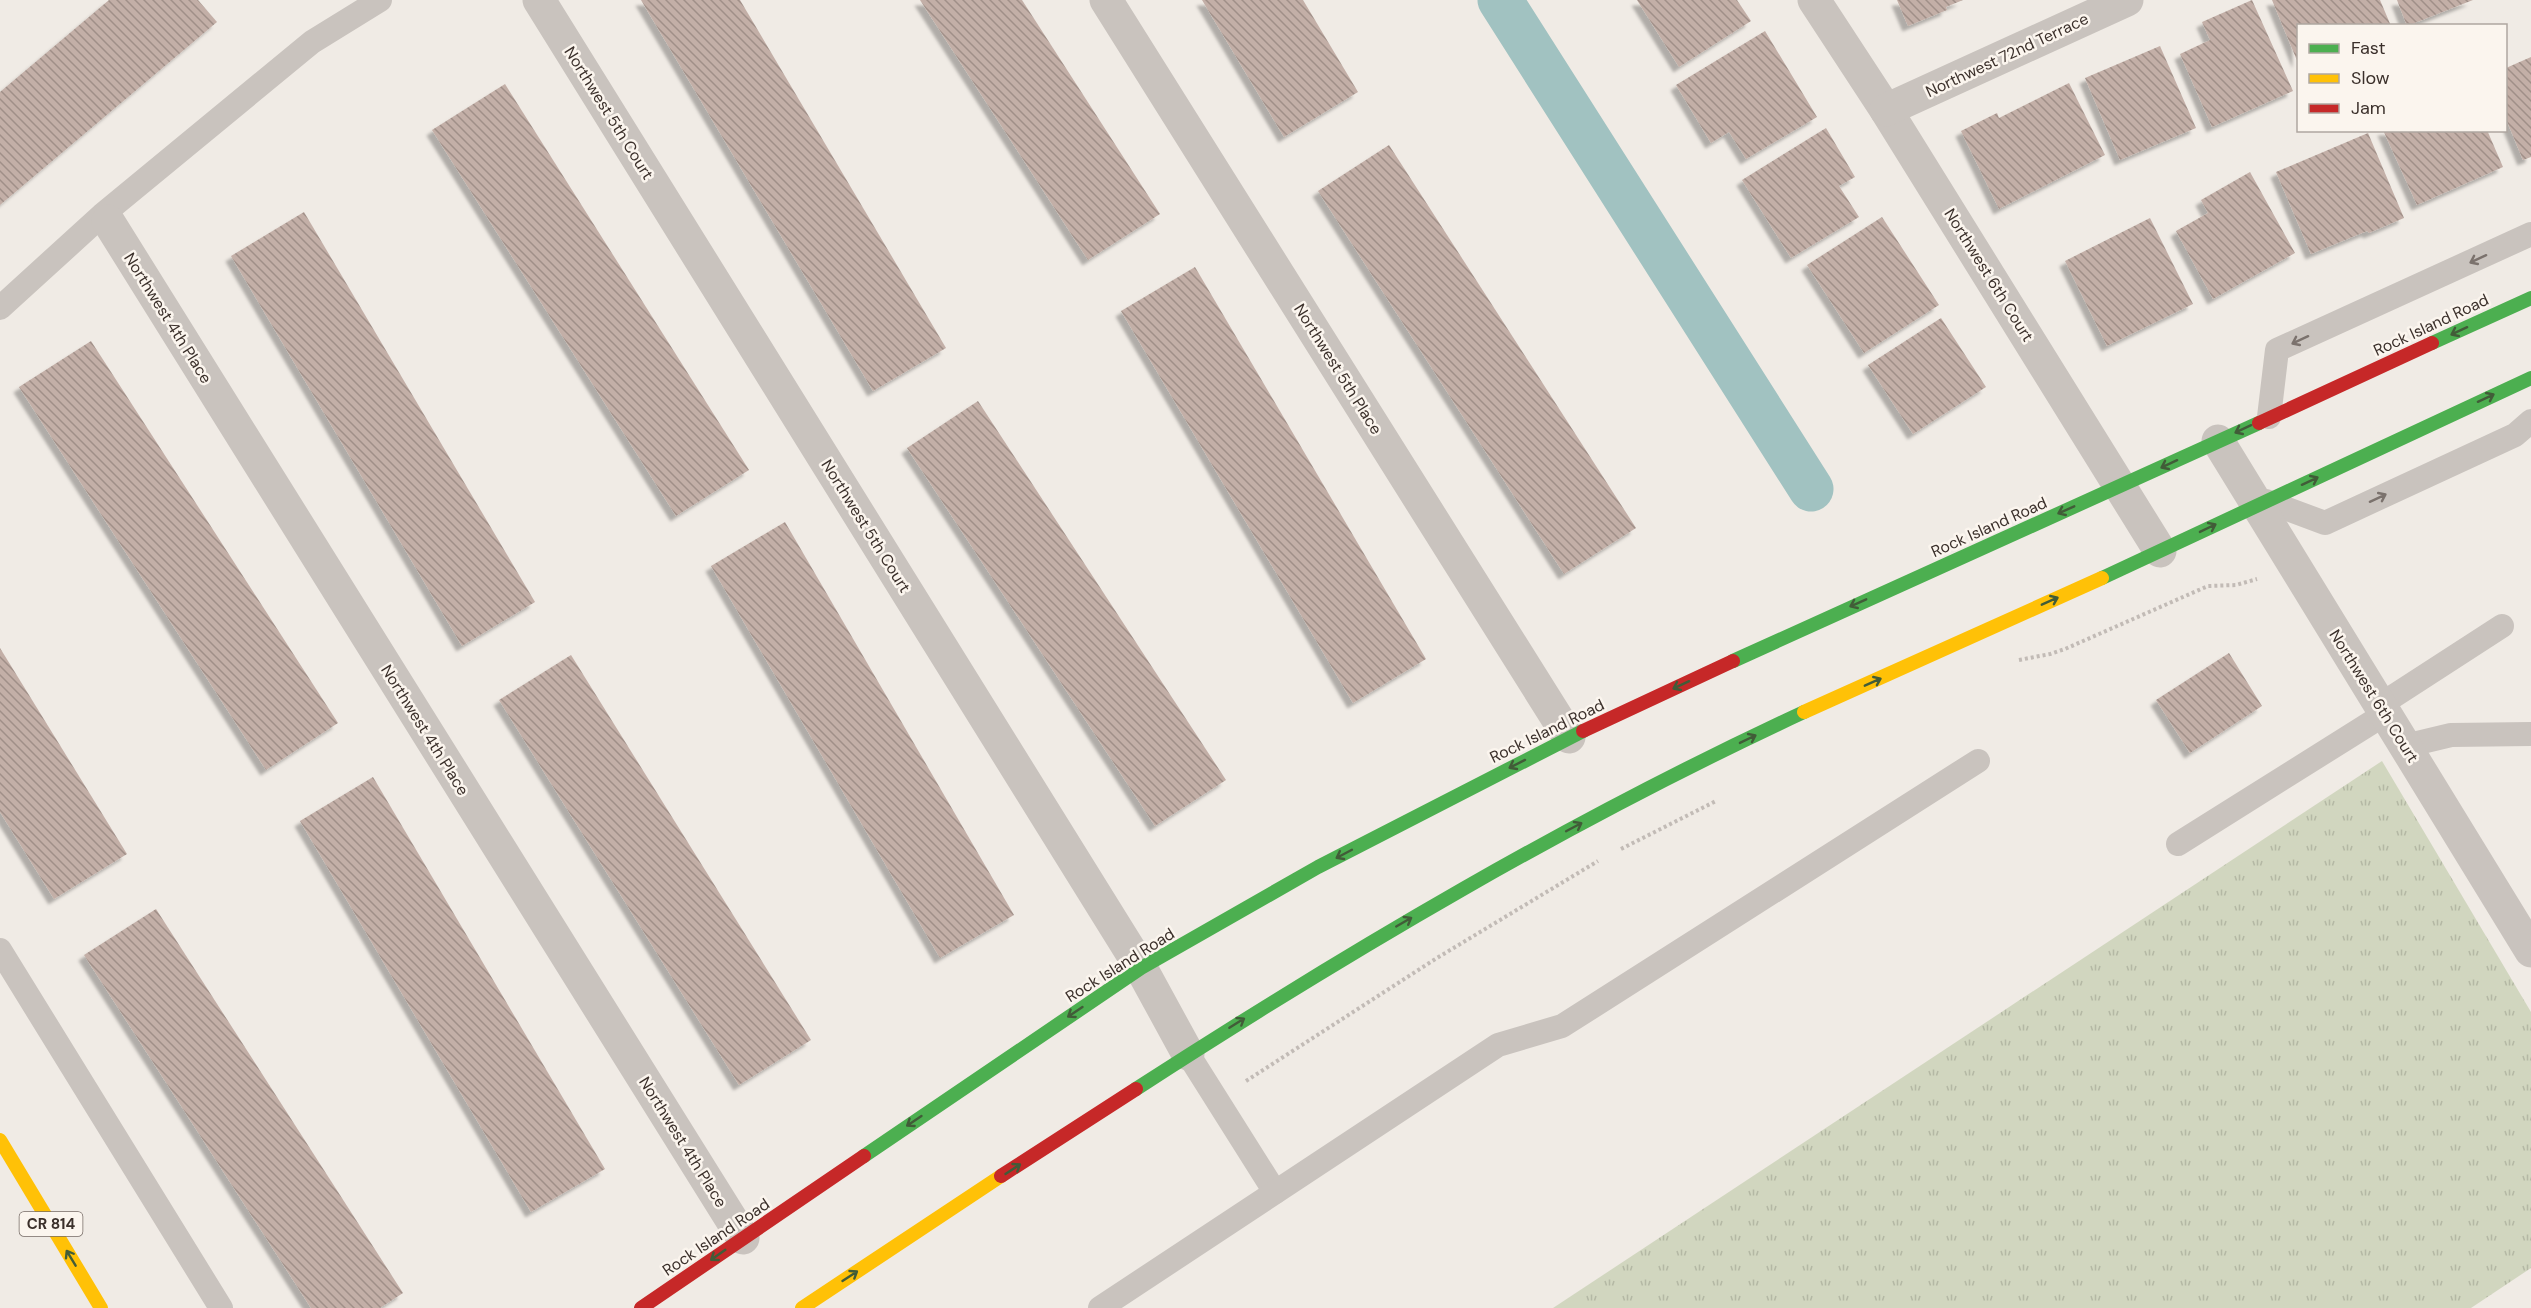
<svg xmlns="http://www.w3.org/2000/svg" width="2531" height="1308" viewBox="0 0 2531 1308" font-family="'DM Sans',sans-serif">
	<defs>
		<pattern id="grass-tufts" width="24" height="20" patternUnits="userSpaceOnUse" patternTransform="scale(1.5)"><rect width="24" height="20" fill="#d1d6bf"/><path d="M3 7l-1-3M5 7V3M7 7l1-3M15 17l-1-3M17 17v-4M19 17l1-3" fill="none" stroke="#b4b8a4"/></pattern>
		<pattern id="building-back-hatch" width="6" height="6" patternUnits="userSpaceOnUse" patternTransform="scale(1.5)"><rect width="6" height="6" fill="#c3afa7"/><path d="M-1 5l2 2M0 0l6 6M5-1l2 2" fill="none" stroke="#a08f88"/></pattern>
		<filter id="shadow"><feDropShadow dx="-5.5" dy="5.5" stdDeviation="1.5" flood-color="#0004"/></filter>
	</defs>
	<rect width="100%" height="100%" fill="#f0ebe5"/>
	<polygon fill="url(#grass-tufts)" points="2382,761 2531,1012 2531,1268 2471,1308 1553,1308"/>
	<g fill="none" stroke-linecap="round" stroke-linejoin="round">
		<polyline stroke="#a1c2c1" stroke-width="45" points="1500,0 1811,489"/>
	</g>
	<g fill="url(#building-back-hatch)" filter="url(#shadow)">
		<polygon points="109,0 198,0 217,22 0,205 0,92"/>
		<polygon points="641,0 740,0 946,348 873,391"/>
		<polygon points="920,0 1022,0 1160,214 1088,260"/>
		<polygon points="1202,0 1303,0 1358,92 1284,137"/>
		<polygon points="1637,0 1737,0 1751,21 1679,67"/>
		<polygon points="1897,0 1963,0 1946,7 1947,10 1908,26"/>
		<polygon points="2252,0 2293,91 2212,127 2180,54 2210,40 2202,22"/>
		<polygon points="2272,0 2380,0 2391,26 2298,26 2298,63"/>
		<polygon points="2397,0 2473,0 2407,26"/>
		<polygon points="1765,31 1817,117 1746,159 1729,132 1711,143 1676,85"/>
		<polygon points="2160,46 2196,128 2120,160 2085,78"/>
		<polygon points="2531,57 2531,157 2523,160 2506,119 2506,68"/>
		<polygon points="2069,83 2105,155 1999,209 1961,131 1997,113 1999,118"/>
		<polygon points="505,84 749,470 676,516 432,130"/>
		<polygon points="1826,128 1855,177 1839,186 1859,217 1791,258 1742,180"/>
		<polygon points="2383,130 2487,130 2503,167 2417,205"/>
		<polygon points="2368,133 2404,218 2369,233 2367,231 2311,254 2276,172"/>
		<polygon points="1389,145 1636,528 1564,574 1318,191"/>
		<polygon points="2250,172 2295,253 2213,299 2176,231 2208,213 2201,200"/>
		<polygon points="304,212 535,602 462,646 231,256"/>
		<polygon points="1882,217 1939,305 1864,353 1807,265"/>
		<polygon points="2150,218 2193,304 2107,346 2065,261"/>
		<polygon points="1195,267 1426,659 1353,703 1121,311"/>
		<polygon points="1941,318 1986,387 1913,434 1868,365"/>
		<polygon points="91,341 338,723 266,770 19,387"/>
		<polygon points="978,401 1226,780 1155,826 907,448"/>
		<polygon points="785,522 1014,915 940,958 711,566"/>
		<polygon points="0,648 127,854 54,899 0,812"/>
		<polygon points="2229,653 2262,706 2190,753 2156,700"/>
		<polygon points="571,655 811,1040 739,1085 499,700"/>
		<polygon points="373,777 605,1169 531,1212 300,821"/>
		<polygon points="156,909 403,1293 380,1308 311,1308 84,955"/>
	</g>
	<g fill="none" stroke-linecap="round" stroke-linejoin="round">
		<g stroke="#c2bbb6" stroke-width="4" stroke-dasharray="3 3" stroke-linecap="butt">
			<polyline points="2019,660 2050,654 2065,649 2208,586 2236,585 2257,579"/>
			<polyline points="1621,849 1716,801"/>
			<polyline points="1246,1081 1437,958 1598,861"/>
		</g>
		<g stroke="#c9c3be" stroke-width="24">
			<polyline points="0,308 102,215 312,42 380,0"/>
			<polyline points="2269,417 2277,350 2531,234"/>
			<polyline points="2266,501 2325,523 2515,435 2531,421"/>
			<polyline points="2380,705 2502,626"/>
			<polyline points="2405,746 2451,735 2531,734"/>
			<polyline points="2178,844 2385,714"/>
			<polyline points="0,950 221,1308"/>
			<polyline points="1188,1054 1275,1192"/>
			<polyline points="1100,1308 1498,1045 1562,1026 1978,761"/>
		</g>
		<g stroke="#c9c3be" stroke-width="33">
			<polyline points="539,0 1141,968 1188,1054"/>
			<polyline points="1106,0 1569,737"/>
			<polyline points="1814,0 1886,110 2160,551"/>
			<polyline points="1886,110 2127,0"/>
			<polyline points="108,221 743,1238"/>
			<polyline points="2218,441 2531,951"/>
		</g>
		<g stroke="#4caf50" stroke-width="14">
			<polyline points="2432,343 2531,298"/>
			<polyline points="2102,578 2531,378"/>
			<polyline points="1733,661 2259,423"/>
			<path d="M1136,1089C1351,950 1571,820 1804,712"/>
			<polyline points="864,1156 1141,968 1318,867 1583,731"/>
		</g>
		<g stroke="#ffc107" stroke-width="14">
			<polyline points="1804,712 2102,578"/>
			<polyline points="0,1140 101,1308"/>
			<polyline points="802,1308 1001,1176"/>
		</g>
		<g stroke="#c62828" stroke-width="14">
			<polyline points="2259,423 2432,343"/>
			<polyline points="1583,731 1733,661"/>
			<polyline points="1001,1176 1136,1089"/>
			<polyline points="641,1308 864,1156"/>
		</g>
	</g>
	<defs><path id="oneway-shaft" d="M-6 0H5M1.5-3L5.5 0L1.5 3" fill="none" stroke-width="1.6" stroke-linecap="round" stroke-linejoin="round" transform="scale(1.5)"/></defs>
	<g stroke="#7b726d">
		<use href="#oneway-shaft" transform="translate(2478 259) rotate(155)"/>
		<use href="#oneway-shaft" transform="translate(2300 340) rotate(155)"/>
		<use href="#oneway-shaft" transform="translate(2378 498) rotate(-25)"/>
	</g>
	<g stroke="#415c38">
		<use href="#oneway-shaft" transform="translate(2459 331) rotate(155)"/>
		<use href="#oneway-shaft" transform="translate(2486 398) rotate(-25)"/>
		<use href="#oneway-shaft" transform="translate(2243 429) rotate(155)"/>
		<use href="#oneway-shaft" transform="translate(2169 464) rotate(155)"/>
		<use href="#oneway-shaft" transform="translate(2310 481) rotate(-25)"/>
		<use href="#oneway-shaft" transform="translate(2066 510) rotate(156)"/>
		<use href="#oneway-shaft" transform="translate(2208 528) rotate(-26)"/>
		<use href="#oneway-shaft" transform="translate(2050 601) rotate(-24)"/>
		<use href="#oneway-shaft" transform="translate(1858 603) rotate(156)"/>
		<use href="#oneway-shaft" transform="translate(1873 682) rotate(-24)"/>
		<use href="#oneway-shaft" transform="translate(1681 685) rotate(155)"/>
		<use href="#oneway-shaft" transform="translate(1748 739) rotate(-26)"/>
		<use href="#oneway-shaft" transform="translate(1517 764) rotate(153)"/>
		<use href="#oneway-shaft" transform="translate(1574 827) rotate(-28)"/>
		<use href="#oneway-shaft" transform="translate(1344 854) rotate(152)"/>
		<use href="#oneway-shaft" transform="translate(1404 922) rotate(-30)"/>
		<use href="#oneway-shaft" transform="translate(1075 1012) rotate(146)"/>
		<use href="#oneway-shaft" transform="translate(1237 1023) rotate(-32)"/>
		<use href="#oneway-shaft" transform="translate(914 1121) rotate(146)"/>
		<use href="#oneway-shaft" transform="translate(1013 1169) rotate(-33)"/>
		<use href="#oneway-shaft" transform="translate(718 1255) rotate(145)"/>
		<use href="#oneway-shaft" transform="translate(71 1258) rotate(-121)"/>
		<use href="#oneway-shaft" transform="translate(850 1276) rotate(-33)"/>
	</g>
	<g text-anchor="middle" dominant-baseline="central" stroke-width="5" stroke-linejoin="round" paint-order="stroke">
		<rect fill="#fbf5ee" stroke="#756b66" stroke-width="1.5" x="19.5" y="1212" width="63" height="24" rx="4.5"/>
		<g font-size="15" font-weight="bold" fill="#3b302b">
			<text x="51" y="1224">CR 814</text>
		</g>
		<g font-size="16" fill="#3b302b" stroke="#fbf5ee">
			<text transform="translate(2007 55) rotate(-25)">Northwest 72nd Terrace</text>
			<text transform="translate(609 113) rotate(58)">Northwest 5th Court</text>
			<text transform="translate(1989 275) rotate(58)">Northwest 6th Court</text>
			<text transform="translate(168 318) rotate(58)">Northwest 4th Place</text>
			<text transform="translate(2431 325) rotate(-25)">Rock Island Road</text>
			<text transform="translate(1338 369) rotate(58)">Northwest 5th Place</text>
			<text transform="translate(866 526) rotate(58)">Northwest 5th Court</text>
			<text transform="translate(1989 527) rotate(-24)">Rock Island Road</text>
			<text transform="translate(2374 696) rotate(58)">Northwest 6th Court</text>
			<text transform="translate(425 730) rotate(58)">Northwest 4th Place</text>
			<text transform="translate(1547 731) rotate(-26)">Rock Island Road</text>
			<text transform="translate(1120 965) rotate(-32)">Rock Island Road</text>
			<text transform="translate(683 1142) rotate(58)">Northwest 4th Place</text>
			<text transform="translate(716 1237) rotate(-34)">Rock Island Road</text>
		</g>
	</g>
	<rect x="2297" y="24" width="210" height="108" fill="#fbf5ee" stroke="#aea6a0" stroke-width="1.5"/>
	<rect x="2309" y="44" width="30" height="9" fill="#4caf50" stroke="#aea6a0" stroke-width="1.5"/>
	<text x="2351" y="54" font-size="18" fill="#3b302b">Fast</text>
	<rect x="2309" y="74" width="30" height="9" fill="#ffc107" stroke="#aea6a0" stroke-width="1.5"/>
	<text x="2351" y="84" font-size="18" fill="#3b302b">Slow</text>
	<rect x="2309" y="104" width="30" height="9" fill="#c62828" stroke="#aea6a0" stroke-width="1.5"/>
	<text x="2351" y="114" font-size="18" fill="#3b302b">Jam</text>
</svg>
